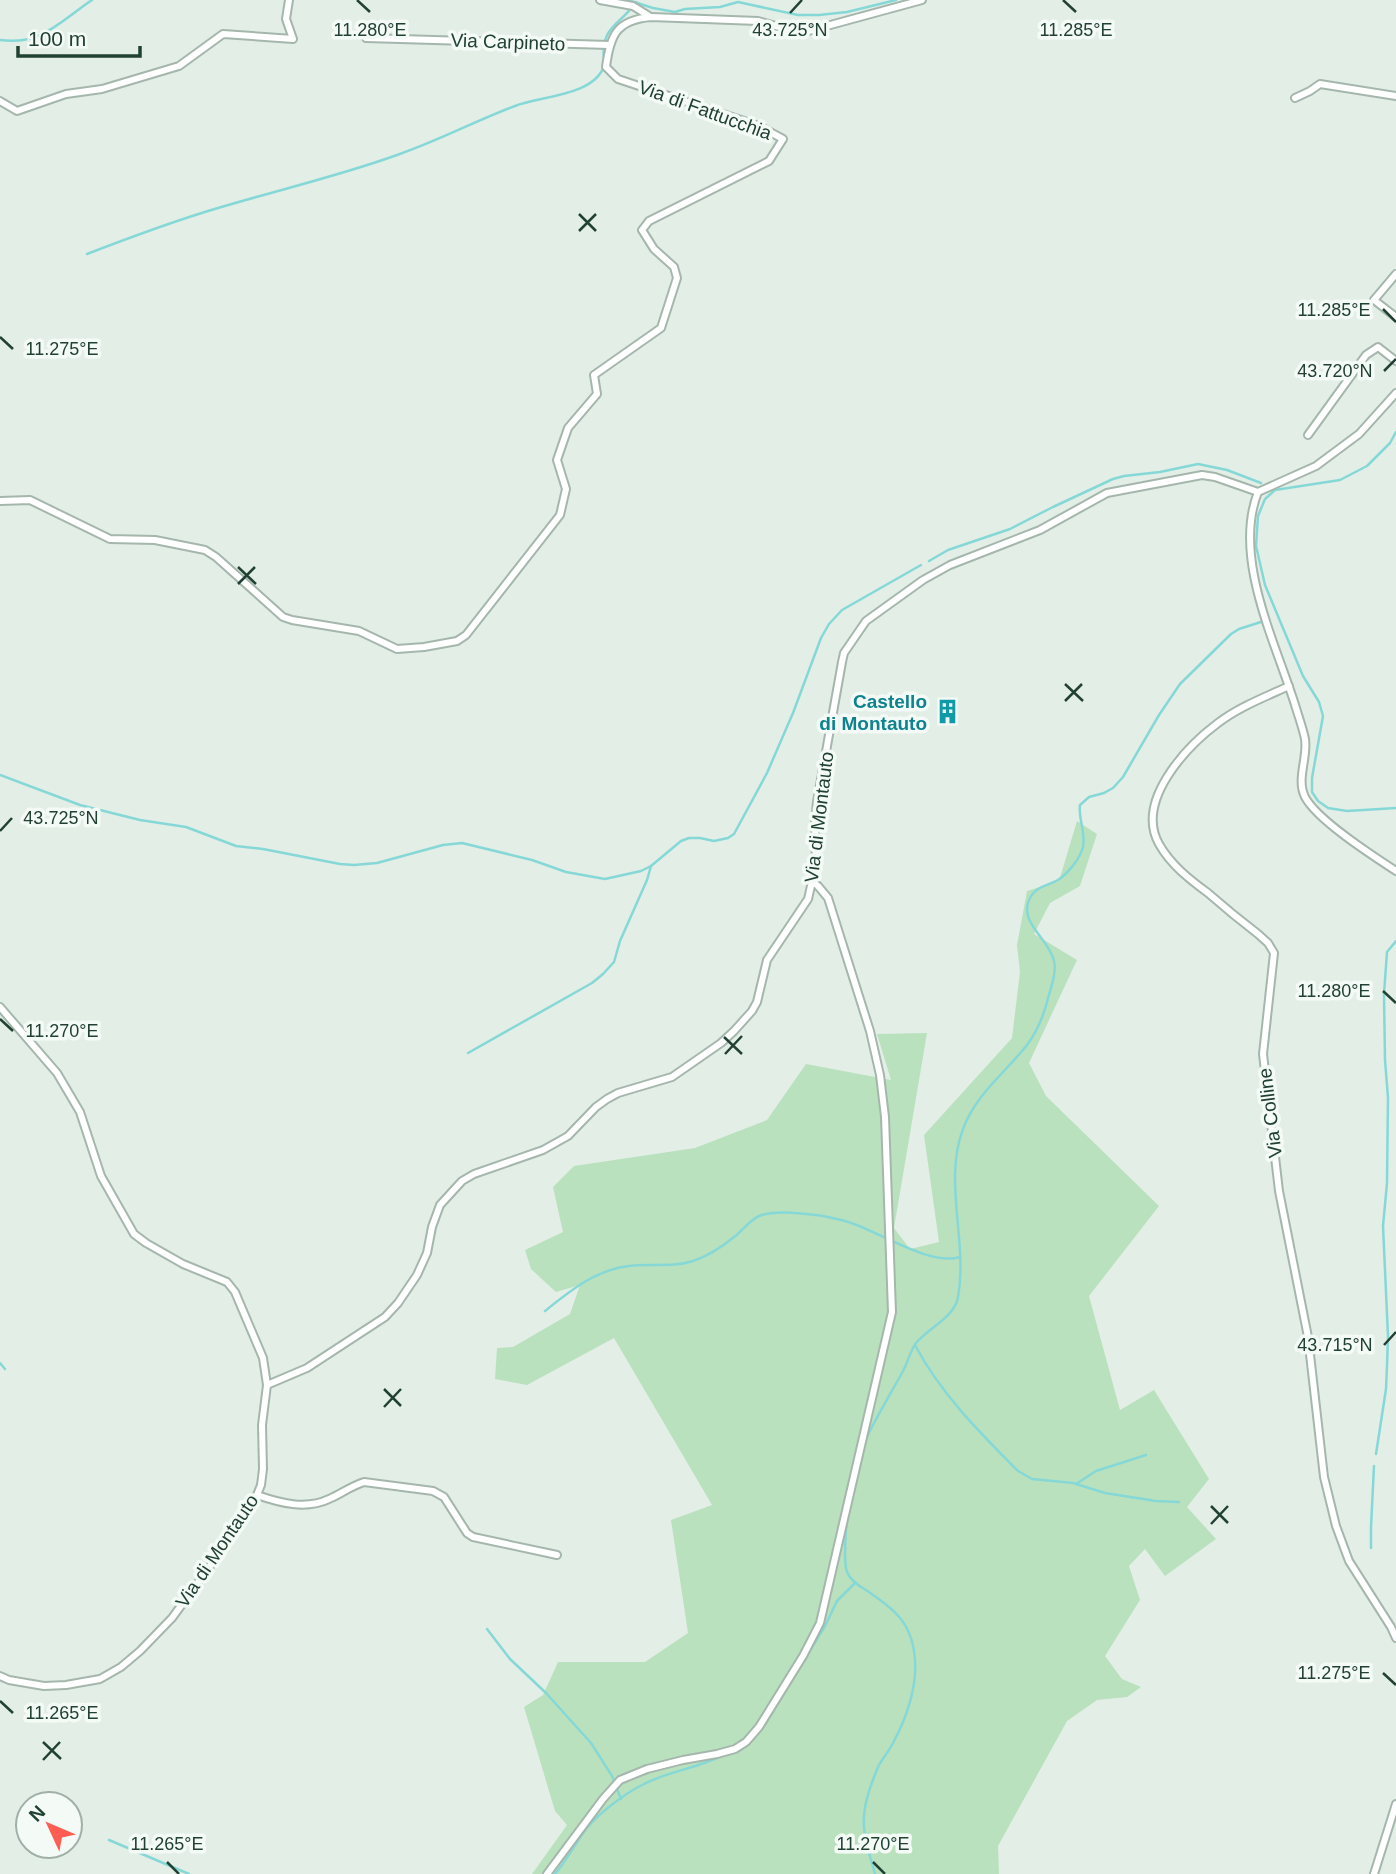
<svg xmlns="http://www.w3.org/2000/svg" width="1396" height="1874" viewBox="0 0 1396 1874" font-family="Arial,sans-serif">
	<rect width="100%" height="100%" fill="#e3eee7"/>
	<polygon fill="#bae1be" points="1077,821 1097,834 1080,886 1050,903 1034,934 1077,960 1029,1063 1046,1096 1159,1206 1089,1296 1120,1410 1154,1390 1209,1479 1187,1507 1216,1539 1165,1576 1145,1549 1129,1566 1140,1600 1105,1656 1122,1679 1141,1687 1127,1697 1097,1700 1067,1721 998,1846 999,1874 532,1874 567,1825 555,1811 524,1707 543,1695 558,1662 645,1662 688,1633 671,1520 712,1505 614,1338 527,1385 495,1379 497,1348 513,1347 570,1314 580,1285 556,1292 531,1269 525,1250 563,1232 553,1187 574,1166 695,1148 767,1120 806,1064 891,1080 877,1034 927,1033 894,1228 910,1249 939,1242 924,1135 1012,1038 1020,972 1017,945 1027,891 1059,881"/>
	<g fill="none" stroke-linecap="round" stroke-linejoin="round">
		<g stroke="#86d8d7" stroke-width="2.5">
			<polyline points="628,0 653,8 675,12 685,9 720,7 738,2 798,15 819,15 847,12 896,0"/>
			<path d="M0,40C41,46 62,20 92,0"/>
			<path d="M604,60C600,26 621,25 636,2"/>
			<path d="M87,254C131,237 174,221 218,208C278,190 339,176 397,155C438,141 475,121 515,106C540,96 594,96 604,66"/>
			<polyline points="1396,432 1390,443 1367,466 1340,480 1275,490 1265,499 1258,516 1256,546 1265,585 1303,676 1319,702 1323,716 1312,778 1312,792 1318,801 1328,808 1347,811 1396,808"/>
			<polyline points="929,561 948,550 1010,529 1053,507 1113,479 1124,476 1160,472 1198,464 1227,470 1261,483"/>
			<polyline points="0,775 80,805 140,820 186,827 236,846 263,849 340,864 354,865 377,863 443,845 462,843 532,860 566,872 605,879 641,871 651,866 681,841 689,838 700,838 714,841 728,838 734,834 767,773 793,713 821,638 829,624 842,610 921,565"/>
			<polyline points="468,1053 592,983 603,974 614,962 620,941 647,880 651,866"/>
			<path d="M545,1311C570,1291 595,1270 629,1266C650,1263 672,1268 693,1261C708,1256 722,1247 734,1237C742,1231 750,1220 759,1216C776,1209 805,1214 823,1216C833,1218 844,1220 854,1224C882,1234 931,1266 960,1257"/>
			<path d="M915,1345C940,1393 981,1434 1018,1471L1032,1479L1073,1483L1105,1493L1156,1501L1179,1502"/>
			<polyline points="0,1363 5,1369"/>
			<path d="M865,1441C876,1417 890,1395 903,1371C908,1362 910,1351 916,1343C928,1328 955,1317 958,1297C968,1242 943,1182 963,1129C976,1094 1005,1073 1027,1045C1036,1033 1043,1017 1047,1002C1050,990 1057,973 1054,961C1050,940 1019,923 1029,900C1035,886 1047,886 1058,880C1068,873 1080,859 1083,847C1086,833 1078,818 1080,805L1089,797L1104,793L1113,788L1123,777L1159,715L1180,684L1231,634L1239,629L1264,621"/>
			<polyline points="1376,1454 1386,1389 1387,1366 1388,1336 1383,1226 1387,1183 1388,1098 1385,1060 1384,994 1387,952 1396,941"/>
			<polyline points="1076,1484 1096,1471 1146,1455"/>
			<path d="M847,1519C846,1530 843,1561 847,1572C850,1580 859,1586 866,1590C895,1610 913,1623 915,1661C917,1688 906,1719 893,1743C889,1751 883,1758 879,1765C871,1783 862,1807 864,1827C865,1843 871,1859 875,1874"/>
			<polyline points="1371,1548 1371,1527 1374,1466"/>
			<polyline points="487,1629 510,1659 546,1693 591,1743 612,1776 621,1799"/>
			<polyline points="800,1667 825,1626 837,1601 855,1583"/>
			<polyline points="109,1840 189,1874"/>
			<path d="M555,1874C567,1860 575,1844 586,1829C598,1814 624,1794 642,1785C666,1772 694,1769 719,1757"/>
		</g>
		<defs>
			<g id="street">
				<polyline points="600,0 633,6 649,16"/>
				<polyline points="366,38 609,45"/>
				<polyline points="1295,98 1310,91 1320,84 1396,96"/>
				<polyline points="0,101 17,111 66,94 102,89 179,66 223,34 293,39 286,19 289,0"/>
				<polyline points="1396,274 1374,300 1396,317"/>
				<polyline points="1308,435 1366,355 1378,347 1396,361"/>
				<path d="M1258,492C1232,558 1276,643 1296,708C1299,718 1303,729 1305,739C1308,758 1296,779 1305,797C1317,820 1373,856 1396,871"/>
				<polyline points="1258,492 1316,466 1359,434 1396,393"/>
				<path d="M0,501L30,500L110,539L155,540L205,550L216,557L283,617L292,620L359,631L397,649L424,647L457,641L466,635L560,515L566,489L557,460L568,428L597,394L594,375L661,328L677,278L674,267L654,249L642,230L649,221L769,161L783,139L759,126L618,79L606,67C610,36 616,20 651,17L758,21L801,33L922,0"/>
				<path d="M1289,686C1265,697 1239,707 1218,723C1186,747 1135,801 1159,844C1171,865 1189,879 1208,893C1224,907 1241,921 1258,934L1268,943L1274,953L1263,1054L1279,1191L1308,1337L1324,1477L1336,1526L1349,1561L1391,1627L1396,1638"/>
				<polyline points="0,1007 57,1073 80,1112 101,1176 134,1234 146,1243 183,1264 227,1282 235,1292 263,1358 267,1385"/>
				<path d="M257,1495C280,1503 306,1510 329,1499C341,1494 351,1486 364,1482L433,1491L444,1497L467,1533L473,1537L557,1555"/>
				<polyline points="0,1676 9,1680 44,1686 66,1685 100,1679 121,1667 140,1651 172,1618 227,1543 257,1495 261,1485 263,1469 262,1425 267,1385 307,1368 385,1317 398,1303 417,1275 427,1253 432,1227 440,1205 462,1181 474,1174 543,1150 568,1136 596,1107 607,1099 618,1093 672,1077 721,1043 734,1031 752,1011 757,1002 767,960 808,899 816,864 815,823 817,802 842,662 844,653 866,621 923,580 950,565 1040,530 1107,493 1202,475 1215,477 1258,492"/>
				<polyline points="547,1874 603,1799 620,1780 647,1769 683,1760 717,1754 735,1749 746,1742 759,1727 803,1656 820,1623 892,1312 885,1117 880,1075 870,1031 828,898 818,886 813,882"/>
				<polyline points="1374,1874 1396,1804"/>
			</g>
		</defs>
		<use href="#street" stroke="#a5b7ad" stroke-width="10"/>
		<use href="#street" stroke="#fff" stroke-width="6"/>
	</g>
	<path fill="none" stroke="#214133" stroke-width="2.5" d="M357,0L370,12M1063,0L1076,12M790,13L802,0M579,214L596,231M579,231L596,214M1383,309L1396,322M0,337L13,349M1384,371L1396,359M238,567L256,584M238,584L255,567M1065,684L1083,701M1065,701L1082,684M0,831L12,818M1383,991L1396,1003M0,1019L13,1031M724,1037L742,1054M725,1054L742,1036M1384,1345L1396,1332M384,1389L401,1406M384,1407L401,1389M1211,1506L1228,1523M1211,1524L1228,1506M1383,1673L1396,1685M0,1701L13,1713M43,1742L61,1759M43,1760L60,1742M167,1862L179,1874M873,1862L885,1874"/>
	<defs>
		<symbol id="building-bare" viewBox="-9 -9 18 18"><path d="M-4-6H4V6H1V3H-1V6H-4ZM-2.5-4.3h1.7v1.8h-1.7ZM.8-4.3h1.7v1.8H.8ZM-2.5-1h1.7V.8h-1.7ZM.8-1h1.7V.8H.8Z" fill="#0f9aa8" stroke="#f4faf6" stroke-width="2.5" paint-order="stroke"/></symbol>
	</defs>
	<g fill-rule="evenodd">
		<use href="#building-bare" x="930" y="694" width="35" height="35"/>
	</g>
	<g text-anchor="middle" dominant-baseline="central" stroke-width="7" stroke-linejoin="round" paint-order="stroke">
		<g font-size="19" fill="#214133" stroke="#f4faf6">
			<text transform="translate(508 42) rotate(2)">Via Carpineto</text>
			<text transform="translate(705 110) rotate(20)">Via di Fattucchia</text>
			<text transform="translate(819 817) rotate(-83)">Via di Montauto</text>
			<text transform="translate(1270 1113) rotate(-97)">Via Colline</text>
			<text transform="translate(217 1551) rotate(-56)">Via di Montauto</text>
		</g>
		<g font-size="19" font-weight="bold" fill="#0d838f" stroke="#f4faf6" text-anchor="end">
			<text x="927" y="701">Castello<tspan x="927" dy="22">di Montauto</tspan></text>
		</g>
	</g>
	<g font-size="18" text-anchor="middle" fill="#214133" stroke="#f4faf6" stroke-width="7" stroke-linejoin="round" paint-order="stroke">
		<text x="370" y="36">11.280°E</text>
		<text x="1076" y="36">11.285°E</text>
		<text x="790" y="36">43.725°N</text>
		<text x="1334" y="316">11.285°E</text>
		<text x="62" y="355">11.275°E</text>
		<text x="1335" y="377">43.720°N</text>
		<text x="61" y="824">43.725°N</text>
		<text x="1334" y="997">11.280°E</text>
		<text x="62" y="1037">11.270°E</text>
		<text x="1335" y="1351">43.715°N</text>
		<text x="1334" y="1679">11.275°E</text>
		<text x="62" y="1719">11.265°E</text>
		<text x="167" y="1850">11.265°E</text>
		<text x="873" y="1850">11.270°E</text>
	</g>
	<g transform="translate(49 1825) rotate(314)"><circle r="33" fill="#f4faf6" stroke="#a0b0a8" stroke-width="2"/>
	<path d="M0-5L12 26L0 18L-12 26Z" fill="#fe5e51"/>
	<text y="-10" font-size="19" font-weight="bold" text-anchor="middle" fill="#214133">N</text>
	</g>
	<path d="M18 46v10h122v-10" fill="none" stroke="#214133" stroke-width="3.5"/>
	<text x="28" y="46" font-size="21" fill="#214133" stroke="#f4faf6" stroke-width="5" paint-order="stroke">100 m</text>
</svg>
